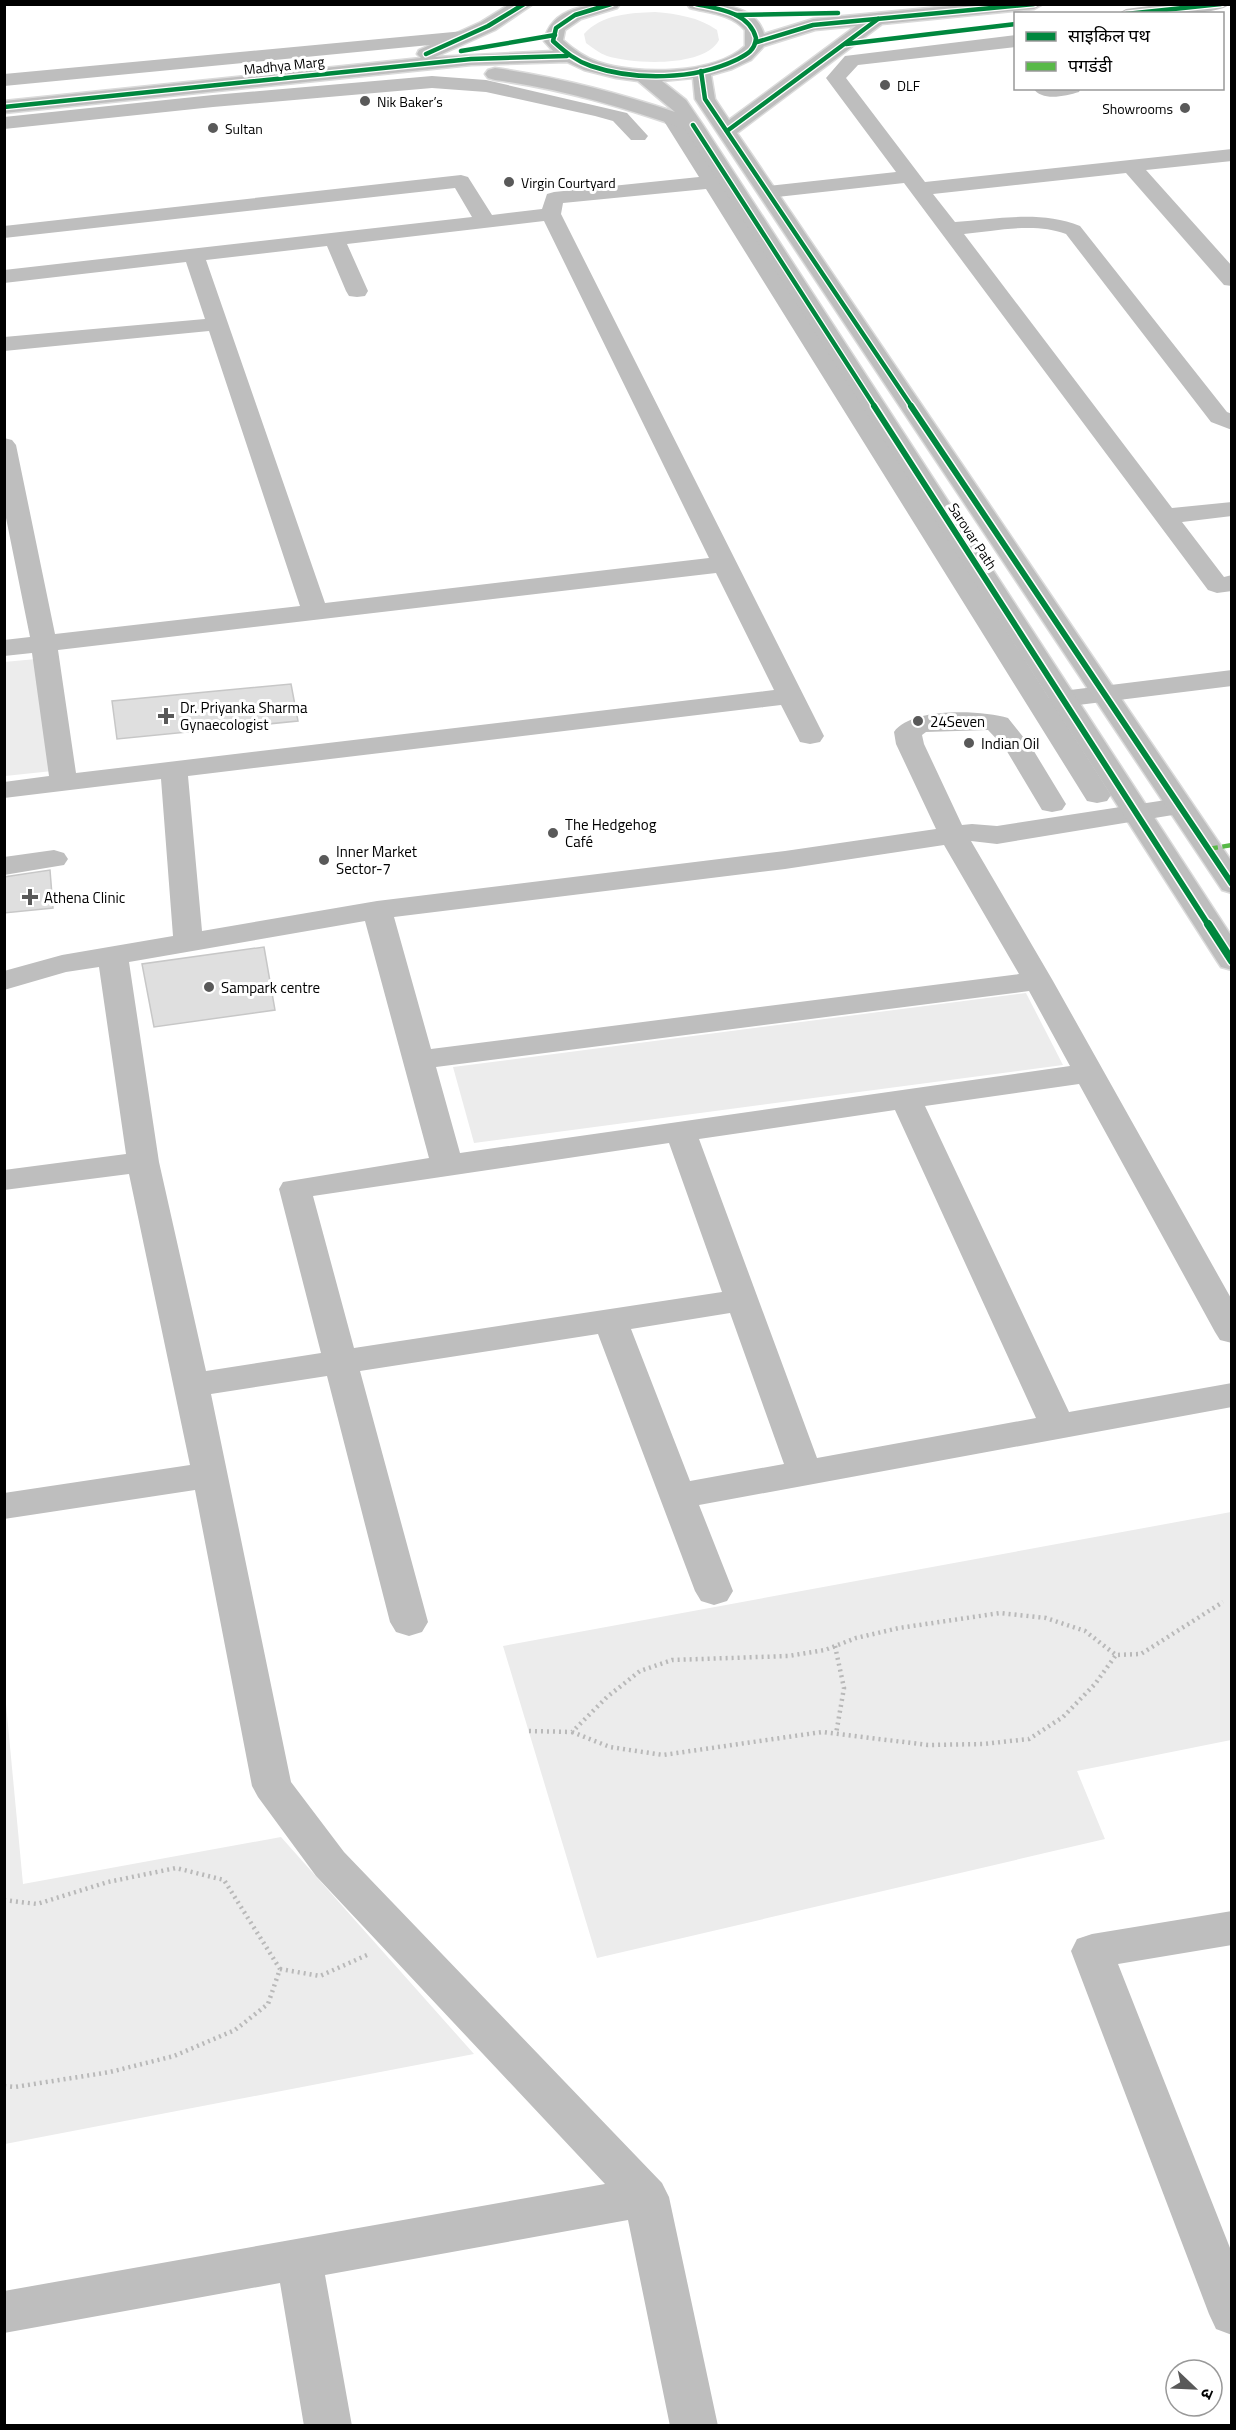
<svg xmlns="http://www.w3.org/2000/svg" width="1236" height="2430" viewBox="0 0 1236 2430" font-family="'Titillium Web','Noto Sans Devanagari',sans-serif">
	<rect width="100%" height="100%" fill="#fff"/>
	<g fill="#ececec">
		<path d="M655,12C678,14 698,17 717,30L719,40C704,68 633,64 607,56C599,53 593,48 586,43L584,34C602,14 630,13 655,12Z"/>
		<polygon points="47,658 62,770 5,776 4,662"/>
		<polygon points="1026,993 1063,1065 474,1143 453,1067"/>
		<polygon points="1231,1512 1231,1740 1077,1771 1105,1839 597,1958 503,1646"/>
		<polygon points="4,1683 23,1884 281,1837 474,2054 5,2144"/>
	</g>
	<g fill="#dfdfdf" stroke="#c7c7c7" stroke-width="1.5">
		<polygon points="291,684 298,721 117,739 112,701"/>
		<polygon points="50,870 53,908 4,913 4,877"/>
		<polygon points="264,947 275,1010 154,1027 142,964"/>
	</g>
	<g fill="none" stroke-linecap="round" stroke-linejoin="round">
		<defs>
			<path id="major" d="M510,4H533L495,30L435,57L553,51L544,41C552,6 589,4 620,4L617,8L581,19L565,30L563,40C573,49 584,57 598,62C636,75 714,75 745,46V30C732,14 708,13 690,8L687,4C713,4 755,2 764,34L813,19L971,4H1043L1034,9L882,24L737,133L1232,862V893L1222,890L1218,884L695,99L693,78L662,81L686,100L703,125L1232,937V970L1221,967L1217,961L685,129C622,107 562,89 495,80L488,78L485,74L488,70L495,68C557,77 616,92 675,112L638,81L616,78L584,70L567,62L471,65L4,113V101L421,58L417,54L419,50L481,22ZM856,26L729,120L715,99L711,75L732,69L751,60L764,46L815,30Z"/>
		</defs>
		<use href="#major" stroke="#dbdbdb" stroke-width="3"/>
		<g stroke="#b9b9b9" stroke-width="4.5" stroke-dasharray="2 4" stroke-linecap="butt">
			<polyline points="835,1646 844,1688 836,1734"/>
			<polyline points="529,1731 572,1732 607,1697 640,1671 672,1660 788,1656 825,1650 856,1638 899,1628 1000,1613 1046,1618 1085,1631 1116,1655 1141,1654 1223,1602"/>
			<polyline points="572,1732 610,1747 663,1755 822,1732 928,1745 983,1744 1029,1739 1063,1717 1095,1684 1116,1655"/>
			<polyline points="4,1900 37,1904 108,1882 176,1868 224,1880 280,1969 268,2004 235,2030 174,2056 110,2072 15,2087 4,2086"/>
			<polyline points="280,1969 320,1976 367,1955"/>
		</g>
		<g fill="#bebebe" fill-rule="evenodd">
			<path d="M1164,4H1230C1219,17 1137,14 1117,14L1126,9Z"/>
			<polygon points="464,31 471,33 473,37 471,41 4,86 4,74"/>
			<path d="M1016,35V47L858,65L846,78L925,182L1232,149V161L1146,170L1232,266V286L1224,285L1126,173L933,194L955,222C997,219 1040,210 1080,226L1227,412L1232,414V430L1211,422L1066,234C1035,222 996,231 964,234L1172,508L1232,502V516L1182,522L1224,577L1232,575V591L1217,593L1208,590L904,183L768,198L761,196L758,192L761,188L768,186L896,172L826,78L845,56Z"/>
			<polygon points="432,76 486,80 627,113 648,136 645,140 631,140 613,121 595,116 486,92 432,88 213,107 4,129 4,117 213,95"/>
			<path d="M1033,88H1081L1079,92C1065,96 1042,102 1033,88Z"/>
			<path d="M672,112L679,114L682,118L1049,698L1053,693L1062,691L1232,670V686L1062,707L1054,705L1111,795L1107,801L1097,803L1087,801L706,189L563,203L561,214L824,736L820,742L810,744L800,742L781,705L188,776L202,931L377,901L785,851L936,829L896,744L894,732C911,707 982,710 1008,718L1032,748L1066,804L1062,810L1052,812L1042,810L1005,748L988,730L926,732L922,735L924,744L962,825L972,824L997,826L1179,798L1189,800L1193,806L1189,812L1179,814L997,844L971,841L1053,981L1232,1300V1343L1220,1340L1215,1332L1079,1084L925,1106L1069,1412L1232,1383V1407L699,1505L733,1591L727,1601L714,1605L701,1601L695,1591L598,1334L360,1371L428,1622L422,1632L409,1636L396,1632L390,1622L327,1376L211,1394L291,1782L344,1852L662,2183L669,2197L718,2426H670L628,2220L325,2275L352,2426H304L280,2283L4,2333V2291L605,2184L316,1876L258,1797L252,1786L195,1490L4,1519V1493L190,1465L129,1174L4,1190V1170L126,1154L99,967L66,972L4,990V971L62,955L173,936L161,779L4,798V782L49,776L32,653L4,656V640L30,637L4,508V438L12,440L16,445L55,634L300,606L209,331L4,351V337L205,319L186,262L4,283V270L472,217L455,188L4,238V226L461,175L468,177L492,215L542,209L547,194L554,192L699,177L662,118L665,114ZM544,221L709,558L325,603L206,260L327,246L346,291L349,296L357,297L365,296L368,291L347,244ZM716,573L774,690L76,773L58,650ZM944,845L1019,974L431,1049L394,917L785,869ZM365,921L429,1158L283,1182L279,1189L321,1353L206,1371L159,1162L129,962ZM1029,991L1070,1066L460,1153L436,1067ZM895,1110L1036,1418L817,1458L699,1139ZM669,1143L722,1292L354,1348L313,1196ZM730,1313L784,1464L690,1481L631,1329Z"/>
			<polygon points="54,850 64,853 68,859 64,865 4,875 4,857"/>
			<polygon points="1232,1911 1232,1945 1118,1964 1232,2253 1232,2335 1216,2329 1209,2314 1071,1951 1077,1939 1092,1934"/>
		</g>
		<use href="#major" fill="#bebebe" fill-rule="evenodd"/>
		<polyline stroke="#58b947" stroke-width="4.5" stroke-dasharray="10 4.5" stroke-linecap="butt" points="1208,849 1232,845"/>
		<defs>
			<g id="cycleway-far2">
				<path d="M611,4L575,15L556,28L553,41C565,52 576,61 591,66C635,81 694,80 736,60C746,55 755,51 756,38C749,12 719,9 696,4"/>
				<polyline points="1126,14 1221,4"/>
				<polyline points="736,15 838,13"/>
				<polyline points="757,42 813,25 1034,4"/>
				<polyline points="846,44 1016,24"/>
				<polyline points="461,51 555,35"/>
				<polyline points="426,54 488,26 524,4"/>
				<polyline points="701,71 705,99 912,407"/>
				<polyline points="4,107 471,59 567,56"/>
				<polyline points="693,125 875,407"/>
				<polyline points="727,131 878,19"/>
			</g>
			<g id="cycleway-far1">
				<polyline points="874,406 1209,926"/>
				<polyline points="911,406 1232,884"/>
			</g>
			<polyline id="cycleway" points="1208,924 1232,961"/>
		</defs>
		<use href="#cycleway-far2" stroke="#fff" stroke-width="7"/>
		<use href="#cycleway-far1" stroke="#fff" stroke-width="9"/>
		<use href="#cycleway" stroke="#fff" stroke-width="11"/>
		<use href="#cycleway-far2" stroke="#00873e" stroke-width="4.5"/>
		<use href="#cycleway-far1" stroke="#00873e" stroke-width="6"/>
		<use href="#cycleway" stroke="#00873e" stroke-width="8"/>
	</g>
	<g fill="#595959" stroke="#fff" stroke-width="2">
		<circle cx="885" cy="85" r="6"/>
		<circle cx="365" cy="101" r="6"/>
		<circle cx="1185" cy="108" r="6"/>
		<circle cx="213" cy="128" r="6"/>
		<circle cx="509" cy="182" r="6"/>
		<path d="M163 707h6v6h6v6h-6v6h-6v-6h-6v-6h6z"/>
		<circle cx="918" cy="721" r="6"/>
		<circle cx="969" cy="743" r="6"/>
		<circle cx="553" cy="833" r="6"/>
		<circle cx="324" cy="860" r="6"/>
		<path d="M27 888h6v6h6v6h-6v6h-6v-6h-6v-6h6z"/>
		<circle cx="209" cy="987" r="6"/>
	</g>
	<g text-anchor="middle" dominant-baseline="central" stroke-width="6" stroke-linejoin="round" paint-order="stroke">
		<g font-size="14" fill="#000" stroke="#fff">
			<text transform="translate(284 65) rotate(-6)">Madhya Marg</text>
			<text transform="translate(973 536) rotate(57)">Sarovar Path</text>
		</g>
		<g font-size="14" fill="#000" stroke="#fff" text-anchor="start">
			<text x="897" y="85">DLF</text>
			<text x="377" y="101">Nik Baker’s</text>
			<text x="1173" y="108" text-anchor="end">Showrooms</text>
			<text x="225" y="128">Sultan</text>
			<text x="521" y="182">Virgin Courtyard</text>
		</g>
		<g font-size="15" fill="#000" stroke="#fff" text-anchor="start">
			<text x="180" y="707">Dr. Priyanka Sharma<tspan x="180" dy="17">Gynaecologist</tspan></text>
			<text x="930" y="721">24Seven</text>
			<text x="981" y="743">Indian Oil</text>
			<text x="565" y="824">The Hedgehog<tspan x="565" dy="17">Café</tspan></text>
			<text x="336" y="851">Inner Market<tspan x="336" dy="17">Sector-7</tspan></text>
			<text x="44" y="897">Athena Clinic</text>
			<text x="221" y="987">Sampark centre</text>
		</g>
	</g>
	<rect width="1236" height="2430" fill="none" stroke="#000000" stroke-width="12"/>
	<rect x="1014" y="12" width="210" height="78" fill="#ffffff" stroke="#999999" stroke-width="1.5"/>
	<rect x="1026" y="32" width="30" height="9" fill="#00873e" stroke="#999999" stroke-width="1.5"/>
	<text x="1068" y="42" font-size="18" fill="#000000">साइकिल पथ</text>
	<rect x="1026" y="62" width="30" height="9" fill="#58b947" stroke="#999999" stroke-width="1.5"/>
	<text x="1068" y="72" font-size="18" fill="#000000">पगडंडी</text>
	<g transform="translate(1194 2388) rotate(113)"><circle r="28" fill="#ffffff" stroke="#999999" stroke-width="1.5"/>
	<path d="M0-4.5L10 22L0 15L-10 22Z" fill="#595959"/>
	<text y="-9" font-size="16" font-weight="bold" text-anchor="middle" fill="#000000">उ</text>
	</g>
</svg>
